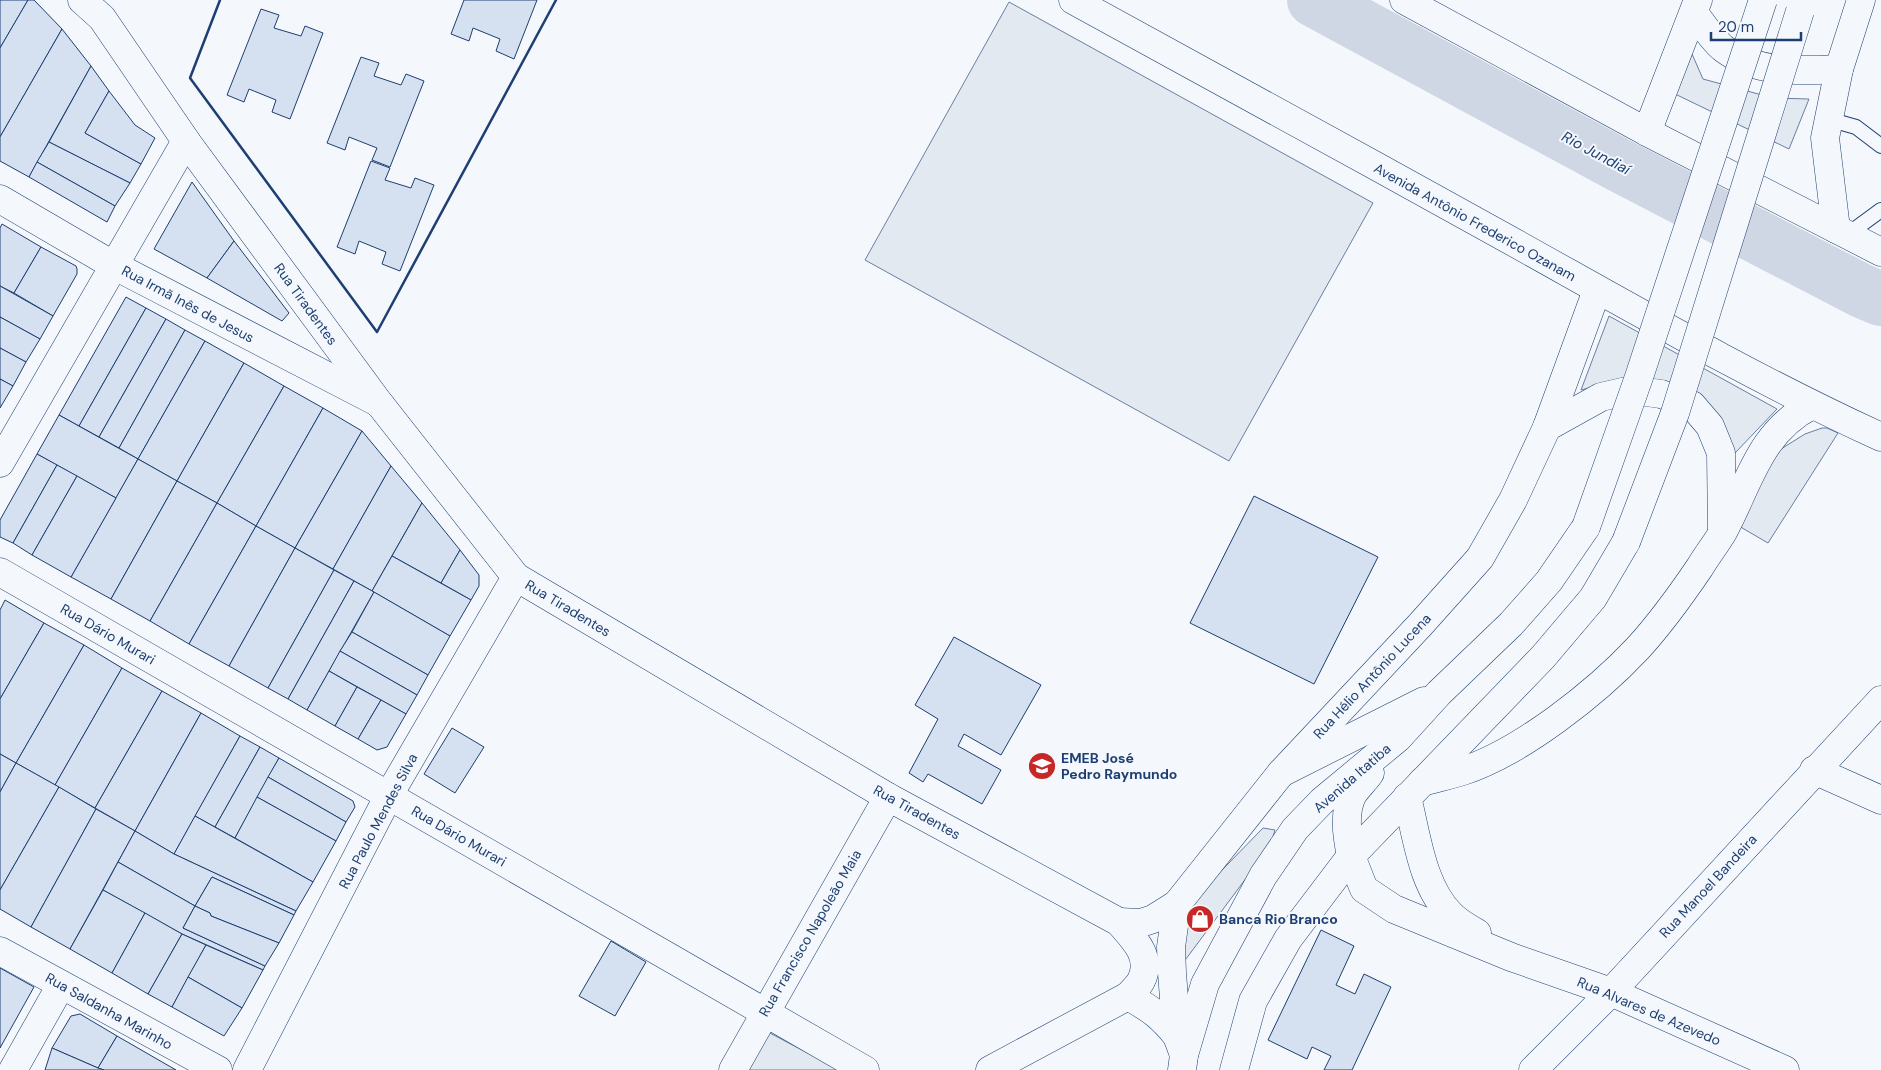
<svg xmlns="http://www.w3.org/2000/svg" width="1881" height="1070" viewBox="0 0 1881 1070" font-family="'DM Sans',sans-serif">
	<rect width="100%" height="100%" fill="#f4f7fb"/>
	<g fill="#e3e9f0" stroke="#687fa3">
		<polygon points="1009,2 1373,203 1229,461 865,260"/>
		<polygon points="1692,54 1703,79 1773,98 1809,99 1789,149 1675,94"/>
		<polygon points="1609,316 1777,409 1735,453 1713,420 1621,380 1581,390"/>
		<polygon points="1822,428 1827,428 1838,433 1768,543 1732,522 1781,449 1805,434"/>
		<polygon points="1263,828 1275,830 1270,846 1183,963 1189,904"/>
		<polygon points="766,1031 840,1070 745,1070"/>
	</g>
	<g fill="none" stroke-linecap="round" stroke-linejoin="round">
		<polyline stroke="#cfd7e4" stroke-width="54" points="1314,0 1619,165 1862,291 1881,299"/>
	</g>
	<g fill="#d5e0f0" stroke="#1d3f73">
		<polygon points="0,0 28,0 0,48"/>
		<polygon points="28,0 34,0 62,29 0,137 0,48"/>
		<polygon points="464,0 537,0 514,59 496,51 500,39 473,28 469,41 451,34"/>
		<polygon points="261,9 279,15 274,28 301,36 305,26 323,33 290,119 272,112 276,100 249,89 244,102 227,95"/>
		<polygon points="62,29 91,66 29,177 0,161 0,137"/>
		<polygon points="361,57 379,63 374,76 401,85 406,74 424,81 390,167 372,160 377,148 349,137 345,150 327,143"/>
		<polygon points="91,66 109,91 85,133 141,164 130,183 49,142"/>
		<polygon points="109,91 135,125 155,138 141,164 85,133"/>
		<polygon points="49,142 130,183 115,206 37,162"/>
		<polygon points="371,161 390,168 385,180 411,188 415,178 434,185 400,271 382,264 386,252 359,241 355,254 337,247"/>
		<polygon points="37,162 115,206 107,222 29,177"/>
		<polygon points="192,182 234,241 207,278 154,249"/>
		<polygon points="2,224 41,247 14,293 0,286 0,228"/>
		<polygon points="234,241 289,313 282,321 207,278"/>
		<polygon points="41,247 76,266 77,269 77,274 53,316 14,293"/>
		<polygon points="0,286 53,316 40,339 0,317"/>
		<polygon points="126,297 146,308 79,426 59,415"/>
		<polygon points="146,308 166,319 99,437 79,426"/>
		<polygon points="0,317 40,339 26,362 0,348"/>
		<polygon points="166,319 185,330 119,448 99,437"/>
		<polygon points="185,330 205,341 138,459 119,448"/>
		<polygon points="205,341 244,363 177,481 138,459"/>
		<polygon points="0,348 26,362 13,386 0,379"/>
		<polygon points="244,363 284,386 217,503 177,481"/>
		<polygon points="0,379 13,386 0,408"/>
		<polygon points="284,386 323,408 256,526 217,503"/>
		<polygon points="323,408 362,431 295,548 256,526"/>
		<polygon points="59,415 138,459 116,498 37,454"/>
		<polygon points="362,431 391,466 333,569 295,548"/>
		<polygon points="37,454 57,465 13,543 0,537 0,520"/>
		<polygon points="138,459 177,481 111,599 71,577"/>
		<polygon points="57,465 77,476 32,555 13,543"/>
		<polygon points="391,466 422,503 372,591 333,569"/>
		<polygon points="77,476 116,498 71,577 32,555"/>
		<polygon points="177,481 217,503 150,621 111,599"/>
		<polygon points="1254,496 1378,557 1314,684 1190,623"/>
		<polygon points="217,503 256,526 189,644 150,621"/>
		<polygon points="422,503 460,550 441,583 392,556"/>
		<polygon points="256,526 295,548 229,666 189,644"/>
		<polygon points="295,548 334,570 268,688 229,666"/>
		<polygon points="460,550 479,575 479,586 471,600 441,583"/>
		<polygon points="392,556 471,600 450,636 372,591"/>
		<polygon points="334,570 354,581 288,699 268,688"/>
		<polygon points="354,581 374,592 307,710 288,699"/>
		<polygon points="374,592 450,636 428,675 352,632"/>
		<polygon points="5,600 44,623 0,699 0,610"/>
		<polygon points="44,623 84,645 16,763 0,754 0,699"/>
		<polygon points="352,632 428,675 417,695 340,651"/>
		<polygon points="954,637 1041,685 1001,755 964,734 958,746 1001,770 982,804 928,774 923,782 909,773 938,719 915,705"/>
		<polygon points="84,645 122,668 55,785 16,763"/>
		<polygon points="340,651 417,695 406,714 329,671"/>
		<polygon points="122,668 162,691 95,808 55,785"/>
		<polygon points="329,671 357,687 335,726 307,710"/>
		<polygon points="357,687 381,700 358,739 335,726"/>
		<polygon points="162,691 201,713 135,831 95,808"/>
		<polygon points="381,700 406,714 387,747 377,750 358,739"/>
		<polygon points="201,713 240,736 174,854 135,831"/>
		<polygon points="452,728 484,747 455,793 424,774"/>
		<polygon points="240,736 260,747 215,827 195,816"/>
		<polygon points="260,747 279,758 235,838 215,827"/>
		<polygon points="0,754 16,763 0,792"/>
		<polygon points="279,758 353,801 355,807 346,822 268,777"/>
		<polygon points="16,763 59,787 0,890 0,792"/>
		<polygon points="268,777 346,822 336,841 257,797"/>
		<polygon points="59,787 96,809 31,927 0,909 0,890"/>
		<polygon points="257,797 336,841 313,882 235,838"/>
		<polygon points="96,809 135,831 70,949 31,927"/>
		<polygon points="195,816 313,882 296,911 174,854"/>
		<polygon points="135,831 174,854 296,911 294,915 212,877 195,906 118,862"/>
		<polygon points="118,862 195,906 183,928 265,966 263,970 182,934 103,890"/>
		<polygon points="212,877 294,915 279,943 211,916 210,913 195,906"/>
		<polygon points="103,890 145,913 112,973 70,949"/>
		<polygon points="195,906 210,913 211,916 279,943 265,966 183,928"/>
		<polygon points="145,913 182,934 148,994 112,973"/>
		<polygon points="1321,930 1354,946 1336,985 1355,994 1364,974 1391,987 1352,1070 1324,1070 1331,1056 1312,1047 1307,1059 1268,1040"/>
		<polygon points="182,934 206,945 172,1007 148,994"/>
		<polygon points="611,941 646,962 615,1016 579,996"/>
		<polygon points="206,945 263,970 242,1008 188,977"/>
		<polygon points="0,968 34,987 0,1048"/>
		<polygon points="188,977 242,1008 224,1036 172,1007"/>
		<polygon points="80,1014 117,1036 98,1068 52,1048 71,1016"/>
		<polygon points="117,1036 176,1070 104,1070 98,1068"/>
		<polygon points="52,1048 98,1068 104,1070 45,1070"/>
	</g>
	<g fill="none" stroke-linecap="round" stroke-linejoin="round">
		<defs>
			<g id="service">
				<polyline points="1828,119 1856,127 1881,146"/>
				<polyline points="1847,235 1881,210"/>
			</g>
			<g id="minor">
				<path d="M1694,13C1702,23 1713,41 1724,49C1758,74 1798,71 1839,69"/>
				<polyline points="1647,132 1698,0"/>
				<polyline points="0,199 113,265 379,403"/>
				<polyline points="1836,229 1825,138 1839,69 1861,0"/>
				<polyline points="0,463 186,141"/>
				<polyline points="0,572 865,1070"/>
				<polyline points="1814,770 1881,800"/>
				<path d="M1407,797C1417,837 1422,886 1451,915C1458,922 1468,928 1477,933"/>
				<polyline points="1351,856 1364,889 1394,909 1511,957 1611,992 1785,1070"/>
				<polyline points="0,951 218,1070"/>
				<polyline points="13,1070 61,985"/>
				<polyline points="733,1070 888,797"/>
				<polyline points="1533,1070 1611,992 1881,700"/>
			</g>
			<g id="tertiary">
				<path d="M82,0L102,18L186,141L379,403L516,577L888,797L1119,922C1134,939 1153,957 1141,981C1138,986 1132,992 1128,996L990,1070"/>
				<polyline points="1547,427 1601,397 1631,390 1661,394 1692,405 1710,426 1721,453 1722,533"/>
				<polyline points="1119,922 1141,923 1153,919 1177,904"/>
				<path d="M1128,996C1151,1009 1161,1016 1177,1036"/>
				<polyline points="1184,1055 1177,1036 1172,973 1171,947 1177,904 1281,773 1420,625 1480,558 1513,500 1547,427 1597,290"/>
				<polyline points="247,1070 389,795 516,577"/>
			</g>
			<g id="primary">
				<path d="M1073,0C1217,79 1362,158 1506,238C1630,307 1752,378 1881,437"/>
				<polyline points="1404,0 1647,132 1881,252"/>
				<polyline points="1281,773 1424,701"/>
				<path d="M1422,782C1436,778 1450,775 1463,771C1521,752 1596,693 1638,648C1661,623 1681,595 1700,567C1707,555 1716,544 1723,532C1749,484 1759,432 1812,405"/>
				<path d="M1351,856C1347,837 1343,812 1353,794C1358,787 1365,780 1370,773"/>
				<polyline points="1182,1070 1184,1055 1205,984 1263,876 1295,829 1322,801 1398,738 1439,693 1511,624 1549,581 1586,527"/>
				<polyline points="1234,1070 1253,1001 1288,939 1351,856 1543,657 1593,598 1626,542"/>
			</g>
		</defs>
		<use href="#service" stroke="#1d3f73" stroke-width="16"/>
		<use href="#minor" stroke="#1d3f73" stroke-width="29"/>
		<use href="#tertiary" stroke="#1d3f73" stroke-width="29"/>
		<use href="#primary" stroke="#1d3f73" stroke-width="29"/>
		<use href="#service" stroke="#f4f7fb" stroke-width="14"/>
		<use href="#minor" stroke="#f4f7fb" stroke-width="28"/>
		<use href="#tertiary" stroke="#f4f7fb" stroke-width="28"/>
		<use href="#primary" stroke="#f4f7fb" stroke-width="28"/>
		<defs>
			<g id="primary-bridge">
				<polyline points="1586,527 1639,377 1763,0"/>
				<polyline points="1626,542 1675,413 1800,11"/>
			</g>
		</defs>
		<use href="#primary-bridge" stroke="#1d3f73" stroke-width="29" stroke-linecap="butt"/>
		<use href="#primary-bridge" stroke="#f4f7fb" stroke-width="28"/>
		<polyline stroke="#1d3f73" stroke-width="2.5" points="220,0 190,78 377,332 556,0"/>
	</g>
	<defs>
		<symbol id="school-disc" viewBox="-11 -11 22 22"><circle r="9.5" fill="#c62828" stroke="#f4f7fb"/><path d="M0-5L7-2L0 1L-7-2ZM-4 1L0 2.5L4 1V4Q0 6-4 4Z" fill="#fff"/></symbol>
		<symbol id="shop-disc" viewBox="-11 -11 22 22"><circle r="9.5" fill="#c62828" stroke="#f4f7fb"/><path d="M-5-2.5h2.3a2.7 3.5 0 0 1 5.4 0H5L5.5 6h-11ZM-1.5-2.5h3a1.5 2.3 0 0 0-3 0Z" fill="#fff"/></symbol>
	</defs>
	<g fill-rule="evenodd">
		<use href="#school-disc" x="1026" y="750" width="32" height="32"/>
		<use href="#shop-disc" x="1184" y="903" width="32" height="32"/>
	</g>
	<g text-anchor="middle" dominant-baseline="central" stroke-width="4" stroke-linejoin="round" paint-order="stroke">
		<g font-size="14" fill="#1d3f73" stroke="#f4f7fb">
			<text transform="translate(1475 222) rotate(29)">Avenida Antônio Frederico Ozanam</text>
			<text transform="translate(188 304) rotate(28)">Rua Irmã Inês de Jesus</text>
			<text transform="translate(306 304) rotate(54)">Rua Tiradentes</text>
			<text transform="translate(568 608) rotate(31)">Rua Tiradentes</text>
			<text transform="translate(108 634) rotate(30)">Rua Dário Murari</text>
			<text transform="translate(1372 676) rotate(-47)">Rua Hélio Antônio Lucena</text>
			<text transform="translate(1352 778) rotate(-41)">Avenida Itatiba</text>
			<text transform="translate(917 812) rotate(29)">Rua Tiradentes</text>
			<text transform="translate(378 821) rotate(-62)">Rua Paulo Mendes Silva</text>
			<text transform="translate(459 836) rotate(30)">Rua Dário Murari</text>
			<text transform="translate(1708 886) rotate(-47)">Rua Manoel Bandeira</text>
			<text transform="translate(810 933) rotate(-60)">Rua Francisco Napoleão Maia</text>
			<text transform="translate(109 1011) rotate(29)">Rua Saldanha Marinho</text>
			<text transform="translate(1649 1011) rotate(23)">Rua Alvares de Azevedo</text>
		</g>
		<g font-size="14" font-weight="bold" fill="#1d3f73" stroke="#f4f7fb" text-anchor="start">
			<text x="1061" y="758">EMEB José<tspan x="1061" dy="16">Pedro Raymundo</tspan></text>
			<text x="1219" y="919">Banca Rio Branco</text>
		</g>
		<g font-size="15" font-style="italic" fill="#1d3f73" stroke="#f4f7fb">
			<text transform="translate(1596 153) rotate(28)">Rio Jundiaí</text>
		</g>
	</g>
	<path d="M1711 32v8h90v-8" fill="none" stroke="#1d3f73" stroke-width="2.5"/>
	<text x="1718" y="32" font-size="15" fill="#1d3f73" stroke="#f4f7fb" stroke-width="4" paint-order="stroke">20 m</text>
</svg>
